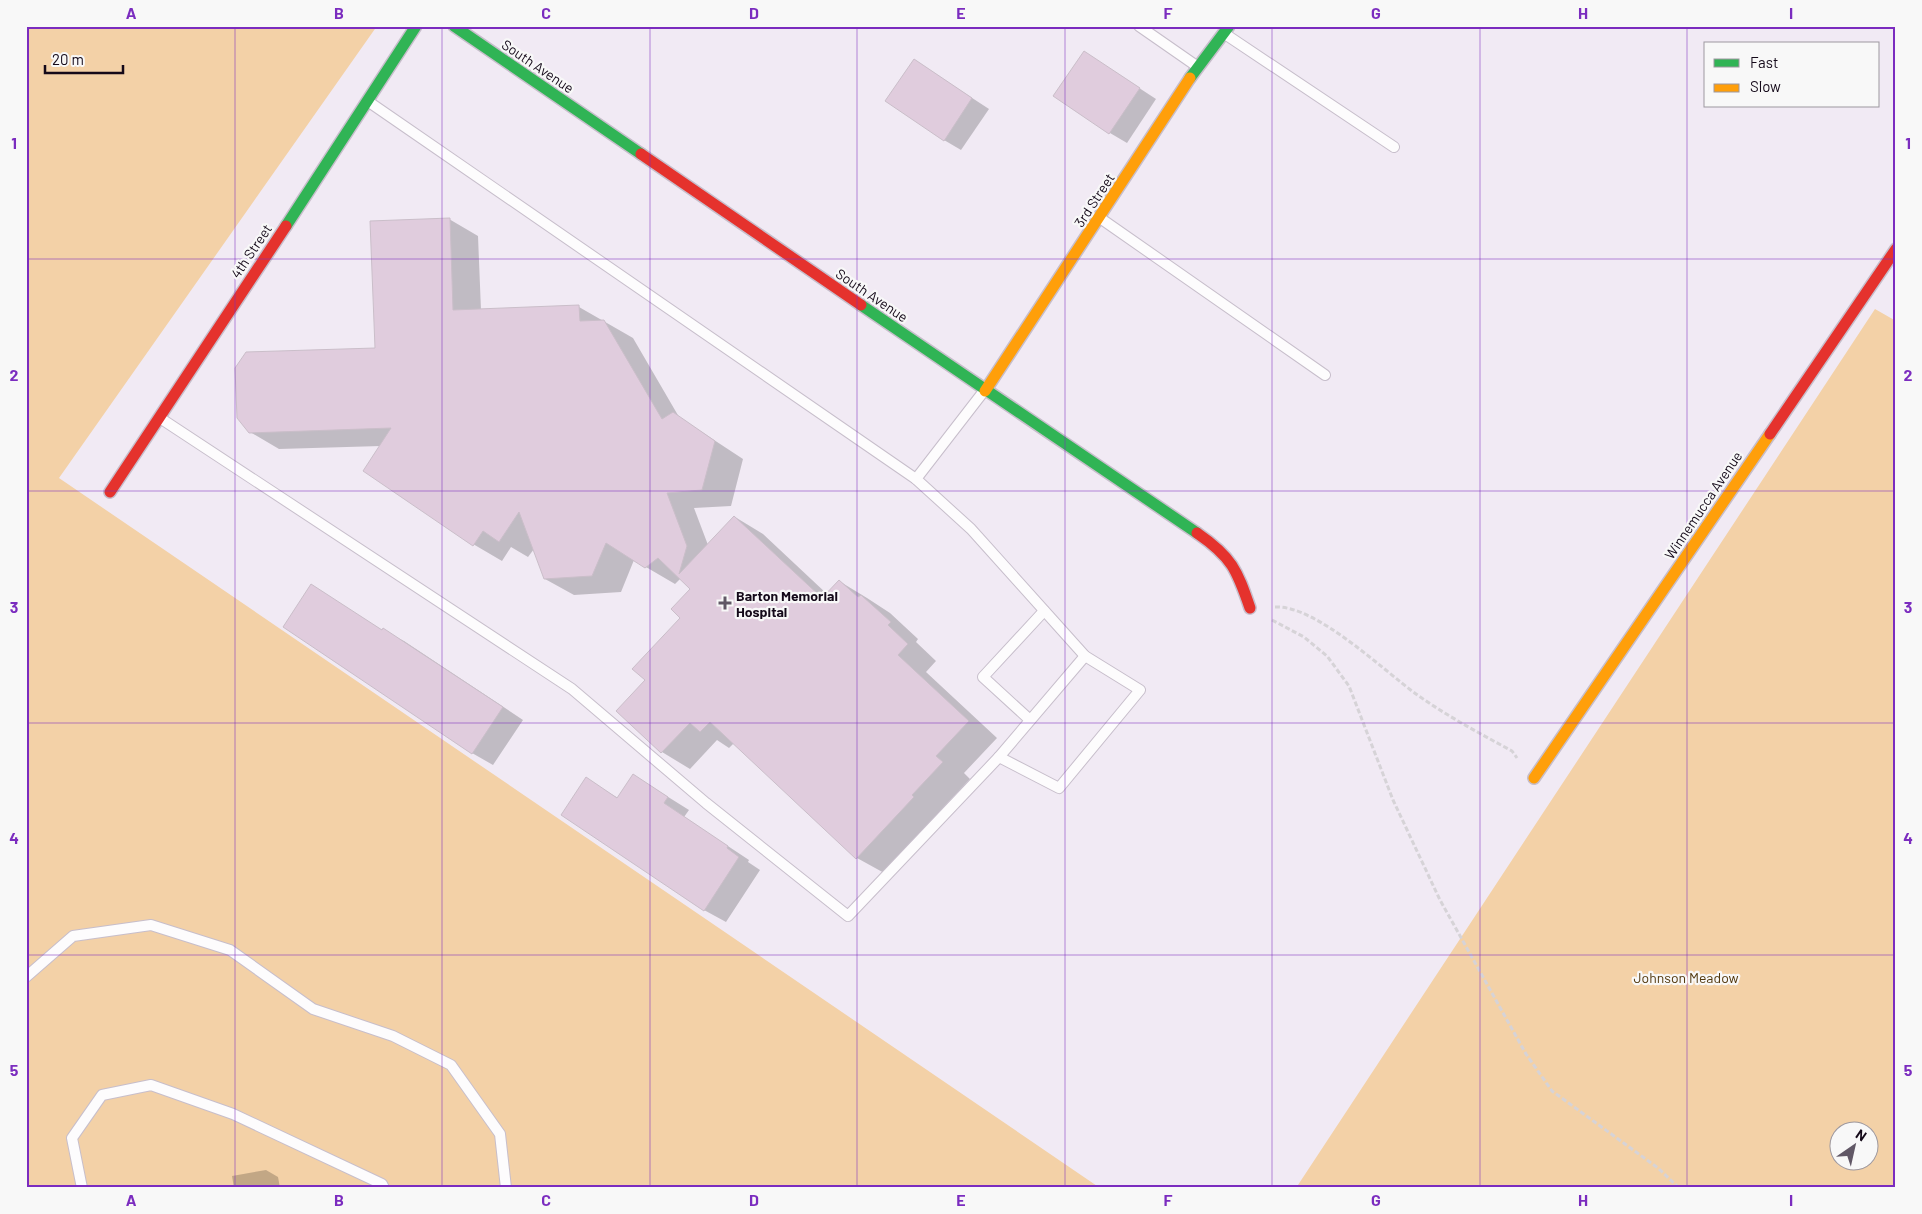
<svg xmlns="http://www.w3.org/2000/svg" width="1922" height="1214" viewBox="0 0 1922 1214" font-family="Barlow,sans-serif">
	<rect width="100%" height="100%" fill="#f1eaf4"/>
	<g fill="#f3d1a7" fill-rule="evenodd">
		<polygon points="26,26 377,26 59,478 1100,1188 26,1188"/>
		<path d="M1875,309L1896,321V1188H1296ZM1840,1132H1870V1162H1840Z"/>
	</g>
	<g fill="#0003">
		<polygon points="1084,52 1156,99 1127,143 1110,133"/>
		<polygon points="914,60 989,109 961,150 944,140"/>
		<polygon points="449,219 478,236 481,310 579,307 633,338 679,417 743,459 731,506 694,508 708,545 735,517 763,534 827,594 839,581 867,598 890,613 918,639 916,642 936,661 926,672 997,738 964,773 970,779 939,812 942,814 886,874 857,858 734,743 729,748 717,740 690,769 662,752 618,711 647,680 682,618 692,589 681,578 675,584 634,560 621,592 574,595 545,579 534,549 528,557 511,547 502,561 473,544 381,446 279,449 250,432 376,349"/>
		<polygon points="311,586 383,631 404,641 523,720 493,765 472,753"/>
		<polygon points="633,775 689,810 684,817 749,860 748,862 760,870 726,922 704,910 586,779 618,798"/>
		<polygon points="266,1170 278,1177 280,1188 234,1188 232,1176"/>
	</g>
	<g fill="#e0ccdd" stroke="#cabec9">
		<polygon points="1084,51 1140,88 1109,134 1053,96"/>
		<polygon points="914,59 972,98 944,141 885,101"/>
		<polygon points="450,218 453,310 579,305 580,321 604,320 662,419 673,412 715,441 702,490 667,493 687,546 679,574 734,516 822,598 839,580 858,597 861,595 891,622 888,625 908,644 898,655 969,721 936,756 943,762 912,795 914,797 856,859 710,722 700,732 690,723 661,753 616,711 645,680 632,669 680,618 671,609 690,589 658,558 645,568 606,543 592,576 544,579 519,512 499,542 483,531 473,546 363,471 391,428 249,433 237,418 235,368 246,352 375,348 370,221"/>
		<polygon points="311,584 382,630 383,628 503,707 472,754 283,627"/>
		<polygon points="633,774 668,797 664,803 728,846 727,848 739,857 704,911 561,815 586,777 617,798"/>
	</g>
	<g fill="none" stroke-linecap="round" stroke-linejoin="round">
		<defs>
			<g id="lane">
				<polyline points="1139,26 1198,67"/>
				<polyline points="1225,34 1394,147"/>
				<polyline points="369,102 916,479 971,529 1085,656 1140,690 1059,788 999,757"/>
				<polyline points="1100,218 1325,375"/>
				<polyline points="160,418 572,689 706,803 848,916 999,757 1085,656"/>
				<polyline points="916,479 984,391"/>
				<polyline points="1030,720 983,677 1044,611"/>
				<polyline points="26,977 73,936 151,925 230,950 313,1009 393,1036 451,1065 500,1134 506,1188"/>
				<polyline points="82,1188 72,1138 102,1095 151,1085 233,1114 382,1184 384,1188"/>
			</g>
			<g id="fast">
				<polyline points="454,26 641,154"/>
				<polyline points="1190,78 1229,26"/>
				<polyline points="286,226 416,26"/>
				<polyline points="861,305 1197,533"/>
			</g>
			<g id="slow">
				<polyline points="985,391 1190,78"/>
				<polyline points="1534,778 1770,434"/>
			</g>
			<g id="jam">
				<polyline points="641,154 861,305"/>
				<polyline points="1770,434 1896,249"/>
				<polyline points="110,492 286,226"/>
				<path d="M1197,533C1232,557 1237,570 1250,608"/>
			</g>
		</defs>
		<use href="#lane" stroke="#c7becb" stroke-width="12"/>
		<use href="#fast" stroke="#c7becb" stroke-width="14"/>
		<use href="#slow" stroke="#c7becb" stroke-width="14"/>
		<use href="#jam" stroke="#c7becb" stroke-width="14"/>
		<g stroke="#d6d3d7" stroke-width="3" stroke-dasharray="5 2.5" stroke-linecap="butt">
			<path d="M1275,607C1316,605 1383,670 1416,694C1447,716 1479,733 1512,751L1517,758"/>
			<polyline points="1272,620 1304,637 1327,656 1349,686 1393,800 1440,900 1526,1054 1552,1091 1658,1168 1679,1188"/>
		</g>
		<use href="#lane" stroke="#fdfcfd" stroke-width="10"/>
		<use href="#fast" stroke="#30b455" stroke-width="11"/>
		<use href="#slow" stroke="#ff9f0a" stroke-width="11"/>
		<use href="#jam" stroke="#e5322d" stroke-width="11"/>
	</g>
	<path fill="none" stroke="#7b2cbf" stroke-width="1" stroke-opacity="0.55" d="M235,26V1188M442,26V1188M650,26V1188M857,26V1188M1065,26V1188M1272,26V1188M1480,26V1188M1687,26V1188M26,259H1896M26,491H1896M26,723H1896M26,955H1896"/>
	<path fill="#615866" stroke="#f8f8f8" stroke-width="2" d="M722.5 595.5h5v5h5v5h-5v5h-5v-5h-5v-5h5z"/>
	<g text-anchor="middle" dominant-baseline="central" stroke-width="4.5" stroke-linejoin="round" paint-order="stroke">
		<g font-size="14" fill="#140919" stroke="#f8f8f8">
			<text transform="translate(538 66) rotate(34)">South Avenue</text>
			<text transform="translate(1094 200) rotate(-57)">3rd Street</text>
			<text transform="translate(251 251) rotate(-56)">4th Street</text>
			<text transform="translate(872 295) rotate(34)">South Avenue</text>
			<text transform="translate(1703 505) rotate(-56)">Winnemucca Avenue</text>
		</g>
		<g font-size="14" font-weight="bold" fill="#140919" stroke="#f8f8f8" text-anchor="start">
			<text x="736" y="595">Barton Memorial<tspan x="736" dy="16">Hospital</tspan></text>
		</g>
		<g font-size="14" fill="#51370c" stroke="#f8f8f8">
			<text x="1686" y="977">Johnson Meadow</text>
		</g>
	</g>
	<rect width="1922" height="1214" fill="none" stroke="#f8f8f8" stroke-width="55"/>
	<rect x="1704" y="42" width="175" height="65" fill="#f8f8f8" stroke="#9d989f"/>
	<rect x="1714" y="59" width="25" height="8" fill="#30b455" stroke="#9d989f"/>
	<text x="1750" y="68" font-size="15" fill="#140919">Fast</text>
	<rect x="1714" y="84" width="25" height="8" fill="#ff9f0a" stroke="#9d989f"/>
	<text x="1750" y="92" font-size="15" fill="#140919">Slow</text>
	<g transform="translate(1854 1146) rotate(34)"><circle r="24" fill="#f8f8f8" stroke="#9d989f"/>
	<path d="M0-4L9 19L0 12L-9 19Z" fill="#615866"/>
	<text y="-8" font-size="14" font-weight="bold" text-anchor="middle" fill="#140919">N</text>
	</g>
	<path d="M45 65v8h78v-8" fill="none" stroke="#140919" stroke-width="2.5"/>
	<text x="52" y="65" font-size="15" fill="#140919" stroke="#f8f8f8" stroke-width="4" paint-order="stroke">20 m</text>
	<rect x="28" y="28" width="1866" height="1158" fill="none" stroke="#7b2cbf" stroke-width="2"/>
	<g font-size="16" text-anchor="middle" font-weight="bold" fill="#7b2cbf">
		<text x="131" y="19">A</text>
		<text x="339" y="19">B</text>
		<text x="546" y="19">C</text>
		<text x="754" y="19">D</text>
		<text x="961" y="19">E</text>
		<text x="1168" y="19">F</text>
		<text x="1376" y="19">G</text>
		<text x="1583" y="19">H</text>
		<text x="1791" y="19">I</text>
		<text x="14" y="149">1</text>
		<text x="1908" y="149">1</text>
		<text x="14" y="381">2</text>
		<text x="1908" y="381">2</text>
		<text x="14" y="613">3</text>
		<text x="1908" y="613">3</text>
		<text x="14" y="844">4</text>
		<text x="1908" y="844">4</text>
		<text x="14" y="1076">5</text>
		<text x="1908" y="1076">5</text>
		<text x="131" y="1206">A</text>
		<text x="339" y="1206">B</text>
		<text x="546" y="1206">C</text>
		<text x="754" y="1206">D</text>
		<text x="961" y="1206">E</text>
		<text x="1168" y="1206">F</text>
		<text x="1376" y="1206">G</text>
		<text x="1583" y="1206">H</text>
		<text x="1791" y="1206">I</text>
	</g>
</svg>
